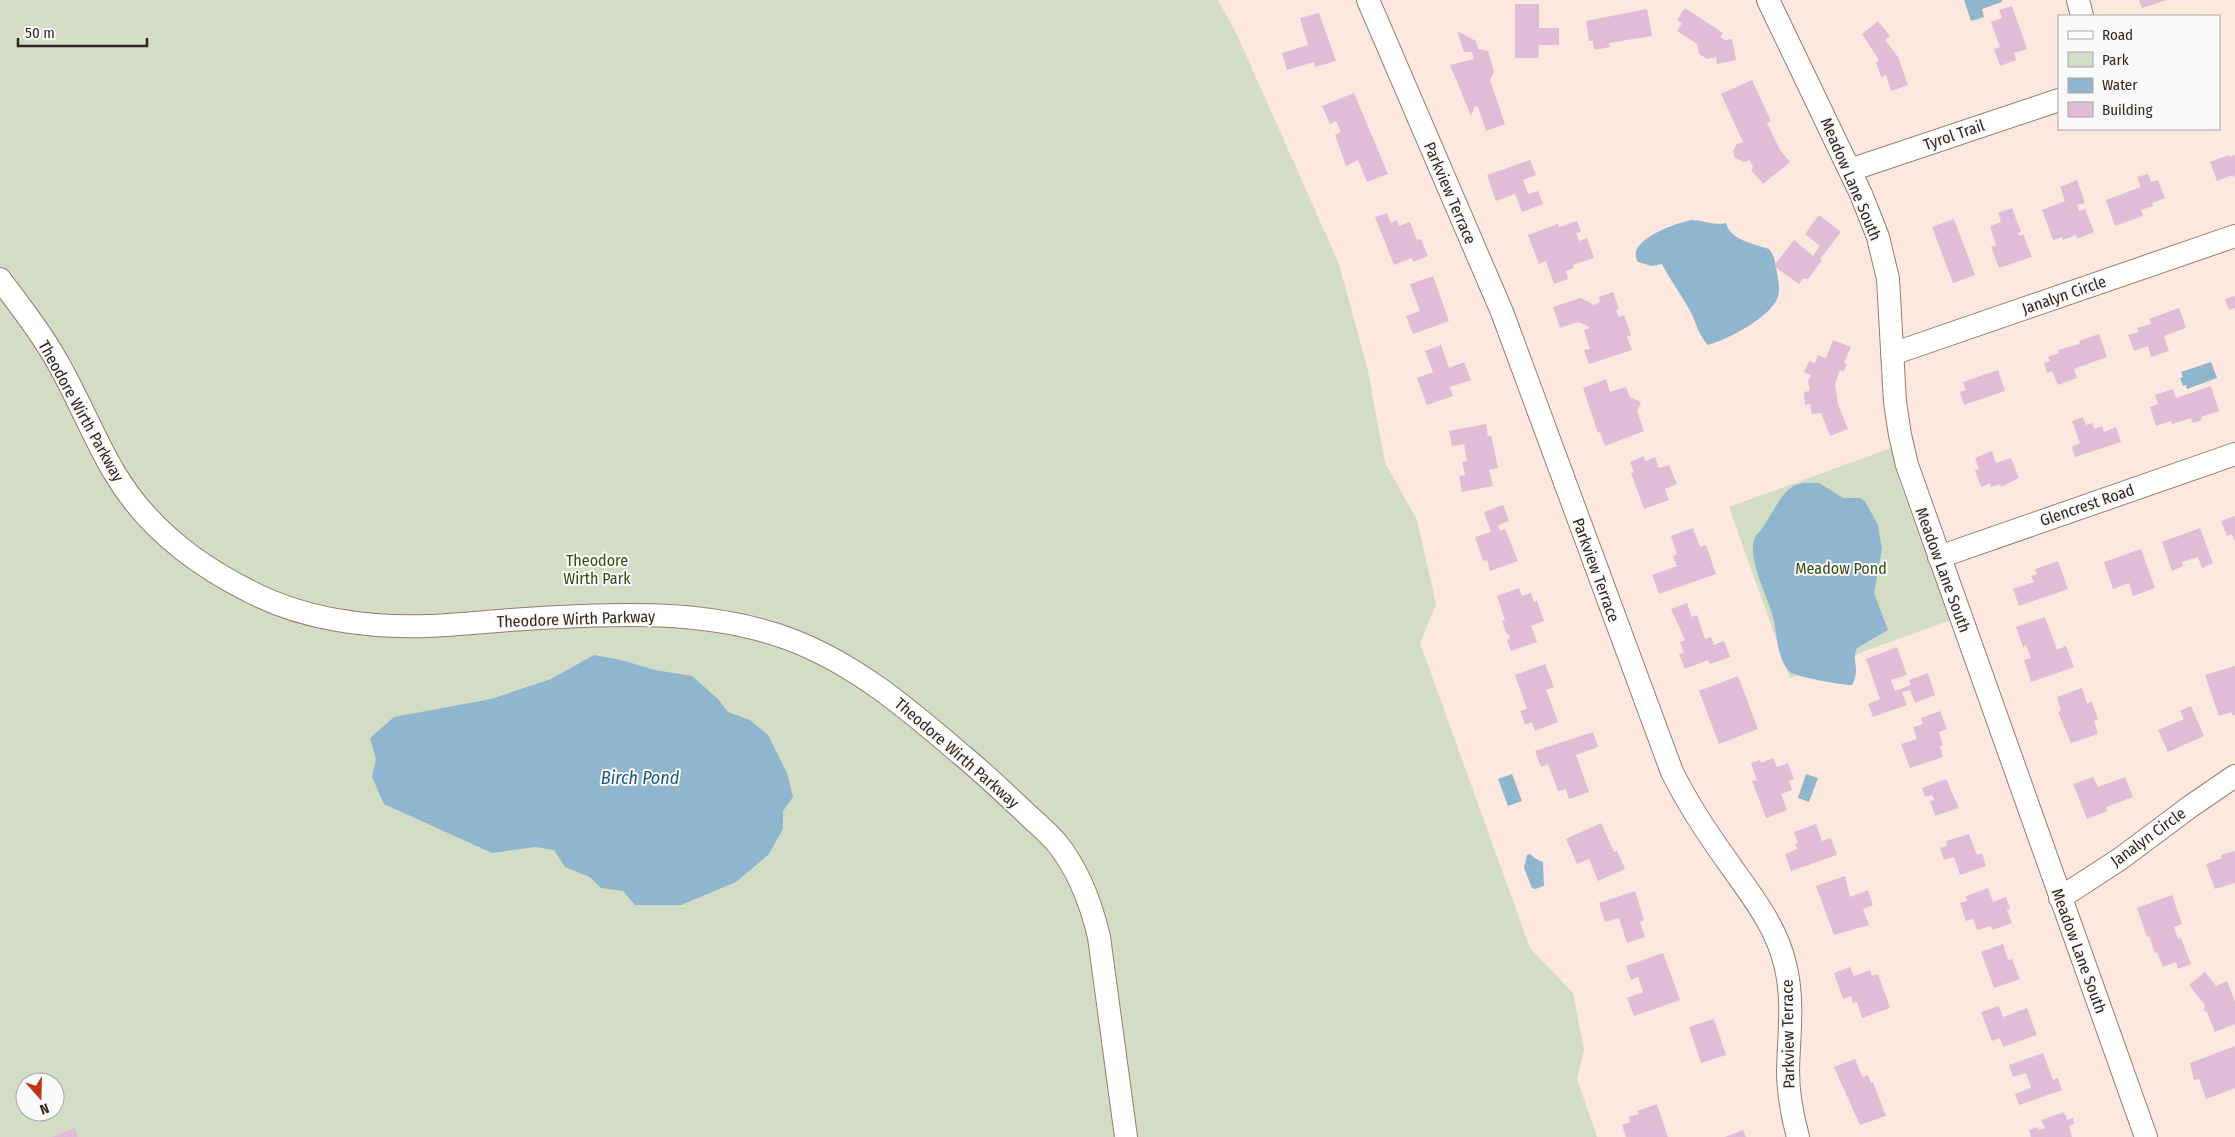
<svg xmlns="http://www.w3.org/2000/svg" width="2235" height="1137" viewBox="0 0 2235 1137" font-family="'Fira Sans Condensed',sans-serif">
	<rect width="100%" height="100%" fill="#fce8de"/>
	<g fill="#d3ddc6" fill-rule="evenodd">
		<path d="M0,0H1218L1237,35L1339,264L1368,371L1385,463L1417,520L1436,604L1420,643L1530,948L1573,993L1584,1050L1577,1079L1597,1137H0ZM25,1082H55V1112H25Z"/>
		<polygon points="1891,448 1899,481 1951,620 1790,678 1729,507"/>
	</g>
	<g fill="#90b5ce">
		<polygon points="1964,0 2002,0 2002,2 1982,9 1984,17 1971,21"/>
		<path d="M1691,220C1703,220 1714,226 1726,223C1730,240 1754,244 1769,249C1775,256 1776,265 1777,274C1779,282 1780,290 1778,297C1770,318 1728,339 1708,345C1698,335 1696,321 1689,309C1681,294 1670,280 1662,264L1652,266L1638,262C1624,241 1676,223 1691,220Z"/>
		<polygon points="2211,362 2217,378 2187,389 2186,385 2183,386 2180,378 2183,377 2181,372"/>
		<path d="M1803,483H1819L1843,498H1860L1865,501L1878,525L1882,549L1874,593L1888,630L1857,648C1851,661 1861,668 1852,685C1842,685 1796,677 1790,672C1777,660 1777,633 1773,617C1768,597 1748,561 1754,540C1755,536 1758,533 1761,530C1770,518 1776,503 1786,492C1791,487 1796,484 1803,483Z"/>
		<polygon points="594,655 621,660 655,670 692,676 718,699 728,712 750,720 768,735 787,773 793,797 783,811 783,829 769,854 736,882 681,905 635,905 623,891 601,888 590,877 565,867 554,850 535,847 492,853 384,804 372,777 376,759 370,738 394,717 491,699 551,679"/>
		<polygon points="1512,774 1522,801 1508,806 1498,779"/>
		<polygon points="1806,774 1818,778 1809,802 1798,798"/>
		<polygon points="1530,854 1536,859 1543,862 1544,886 1535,889 1532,888 1524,868 1527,855"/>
	</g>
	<g fill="#e1bcd6">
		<polygon points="2139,0 2167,0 2142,8"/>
		<polygon points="1515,4 1539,4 1539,28 1559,28 1559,45 1539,45 1538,58 1515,58"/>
		<polygon points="2012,6 2027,49 2014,53 2016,60 2000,66 1994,49 2000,47 1991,22 2002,18 1999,10"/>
		<polygon points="1685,8 1723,33 1720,37 1725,40 1732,39 1736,60 1717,64 1716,57 1707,59 1699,54 1697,44 1677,31 1682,23 1677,20"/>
		<polygon points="1647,9 1652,36 1609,43 1610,47 1594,50 1593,41 1589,41 1586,21"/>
		<polygon points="1319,13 1336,61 1315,67 1314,62 1287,70 1282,53 1308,45 1300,18"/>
		<polygon points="1878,21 1890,36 1885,40 1898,57 1908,85 1891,91 1886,75 1881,77 1876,63 1879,60 1862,34"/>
		<polygon points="1457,31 1476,41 1478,49 1488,51 1494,72 1490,80 1505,124 1486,131 1478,107 1475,106 1471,116 1450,65 1474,59 1472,52 1464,52"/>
		<polygon points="1752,80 1771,121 1767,123 1780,150 1790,162 1763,184 1751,170 1753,168 1750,160 1744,162 1735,158 1733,151 1737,144 1743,142 1721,94"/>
		<polygon points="1354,93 1388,174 1367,182 1358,160 1346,166 1335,135 1341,132 1336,121 1330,124 1322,106"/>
		<polygon points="2229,155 2229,157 2235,155 2235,179 2233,175 2217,181 2210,162"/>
		<polygon points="1530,160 1536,175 1523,180 1528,194 1538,191 1543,204 1522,212 1515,194 1496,201 1487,175"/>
		<polygon points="2148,174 2151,182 2158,180 2165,198 2152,203 2153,206 2141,210 2143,216 2115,226 2106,200 2141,187 2137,177"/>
		<polygon points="2077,180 2085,203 2077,205 2079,211 2085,209 2094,232 2077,239 2076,235 2063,240 2062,237 2053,240 2042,210 2065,201 2060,187"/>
		<polygon points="2012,208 2021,232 2018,233 2019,236 2023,234 2032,257 1999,268 1991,247 1996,245 1990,226 2001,222 1998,213"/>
		<polygon points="1387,213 1391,223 1397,220 1399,226 1410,222 1417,240 1421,239 1428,256 1413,262 1412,258 1394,265 1375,217"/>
		<polygon points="1819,215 1841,232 1820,259 1822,260 1808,279 1803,278 1799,284 1774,266 1794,240 1813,256 1820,246 1805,234"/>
		<polygon points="1954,219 1975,275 1953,283 1932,227"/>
		<polygon points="1577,221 1581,232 1576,233 1579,241 1587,238 1594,258 1573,265 1574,268 1566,271 1568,279 1554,284 1546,261 1539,264 1528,235 1558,224 1559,227"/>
		<polygon points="1433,276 1449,321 1413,334 1406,316 1420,311 1410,284"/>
		<polygon points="1613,292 1619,309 1616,310 1619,317 1624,315 1631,335 1627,337 1632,350 1589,364 1584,350 1590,349 1584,330 1589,328 1588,326 1578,322 1560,328 1553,307 1581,298 1594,305 1600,302 1599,297"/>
		<polygon points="2235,296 2235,308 2229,310 2225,299"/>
		<polygon points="2179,308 2186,328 2164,336 2169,351 2151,357 2148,346 2134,351 2128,335 2139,332 2137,328 2151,324 2149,319"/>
		<polygon points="2099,334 2107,357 2074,369 2077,378 2058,385 2052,371 2047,373 2044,363 2050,361 2048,357 2059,353 2058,350 2080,344 2079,341"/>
		<polygon points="1833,340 1851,347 1844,363 1847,364 1844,371 1840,370 1835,384 1838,404 1848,429 1830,436 1821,413 1812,414 1810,404 1805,405 1804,392 1810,391 1808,381 1811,375 1804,372 1809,361 1815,363 1818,355 1826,358"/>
		<polygon points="1441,345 1449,368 1464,362 1471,380 1450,387 1453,396 1427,405 1417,378 1433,372 1425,351"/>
		<polygon points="1998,370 2005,391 1964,405 1960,392 1966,390 1963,382"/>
		<polygon points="1606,379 1610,392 1626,387 1630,397 1641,402 1637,411 1644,431 1605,446 1600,432 1598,433 1583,388"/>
		<polygon points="2211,386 2219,411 2201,417 2202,420 2193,423 2191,418 2172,424 2171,421 2156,426 2150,407 2158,404 2155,395 2173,389 2176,398"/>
		<polygon points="2083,417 2086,425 2092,423 2094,429 2102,426 2104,432 2116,427 2121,442 2075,457 2072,447 2080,443 2072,421"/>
		<polygon points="1486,424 1488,436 1491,435 1498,468 1489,470 1493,486 1462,492 1459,476 1465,475 1462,462 1467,461 1464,444 1452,446 1449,431"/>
		<polygon points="1992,451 1996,463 2011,458 2019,478 2001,487 2000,484 1991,487 1990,483 1981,487 1975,470 1979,469 1975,458"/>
		<polygon points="1644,456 1645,461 1655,457 1659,468 1669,465 1677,484 1665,489 1669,500 1644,509 1631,473 1634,472 1630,462"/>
		<polygon points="1503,505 1509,521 1498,525 1500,531 1505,529 1518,561 1490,571 1487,560 1483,561 1475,537 1491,532 1484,512"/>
		<polygon points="2235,516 2235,542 2232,534 2227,536 2221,521"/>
		<polygon points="1693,528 1700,547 1706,545 1716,574 1659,594 1652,575 1677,566 1673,556 1677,554 1671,536"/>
		<polygon points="2200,528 2213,563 2202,568 2198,557 2182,562 2183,566 2172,571 2162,542"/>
		<polygon points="2141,549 2155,588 2133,596 2129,583 2113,589 2104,562"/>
		<polygon points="2058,561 2068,589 2019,606 2013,589 2034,582 2031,576 2037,574 2035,569"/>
		<polygon points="1519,588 1522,596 1531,593 1534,602 1537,601 1544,621 1531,626 1537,642 1511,651 1507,640 1510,638 1509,634 1507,635 1502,621 1505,620 1497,596"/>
		<polygon points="1687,603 1692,617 1697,615 1705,639 1711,637 1714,645 1724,641 1730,657 1710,664 1708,660 1685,669 1679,654 1684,653 1680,642 1685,640 1671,609"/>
		<polygon points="2045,617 2057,650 2066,646 2074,667 2031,682 2024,660 2031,658 2026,645 2023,647 2016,627"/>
		<polygon points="1897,647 1907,675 1891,680 1895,691 1911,685 1909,680 1928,673 1935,695 1915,703 1910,690 1902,692 1907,705 1873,717 1868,704 1880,699 1866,659"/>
		<polygon points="1545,664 1554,687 1546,690 1558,722 1535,731 1532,722 1525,725 1520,711 1527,709 1515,675"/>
		<polygon points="2235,666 2235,715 2233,716 2232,712 2219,716 2205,675"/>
		<polygon points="1738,676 1758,729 1719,744 1699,691"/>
		<polygon points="2082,688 2087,703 2092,702 2098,719 2094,721 2098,734 2071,743 2058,712 2061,711 2057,697"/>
		<polygon points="2191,706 2204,736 2168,752 2158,730 2184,719 2180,711"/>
		<polygon points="1940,711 1947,729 1939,732 1943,745 1940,746 1943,757 1910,768 1901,744 1917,739 1913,727 1923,724 1921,718"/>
		<polygon points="1593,732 1598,747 1576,755 1589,792 1569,799 1566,789 1558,791 1548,764 1541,767 1535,751"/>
		<polygon points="1773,758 1777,767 1788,763 1794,779 1789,781 1792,790 1781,794 1787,810 1766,818 1752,781 1757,780 1751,763 1760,760 1761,763"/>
		<polygon points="2093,777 2098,787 2125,777 2133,797 2106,807 2107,811 2087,819 2073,784"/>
		<polygon points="1946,779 1959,808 1935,816 1930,801 1934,800 1932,795 1925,797 1922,788"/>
		<polygon points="1601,823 1614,852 1617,851 1625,869 1598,881 1589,859 1577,864 1566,839"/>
		<polygon points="1816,824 1822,841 1831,838 1837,855 1791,871 1785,854 1797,849 1795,844 1798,843 1794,832"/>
		<polygon points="1969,834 1977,855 1982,853 1986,866 1960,875 1954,857 1944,860 1940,848 1947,846 1946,841"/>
		<polygon points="2235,851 2235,883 2215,889 2206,864 2222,858 2221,855"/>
		<polygon points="1845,876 1850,897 1868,890 1873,905 1863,909 1869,925 1834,935 1816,886"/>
		<polygon points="1988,888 1993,902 2006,897 2010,909 2007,910 2012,923 1992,930 1991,926 1977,930 1973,919 1966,921 1960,903 1967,901 1966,896"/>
		<polygon points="1635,891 1644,920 1640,922 1645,937 1627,943 1619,918 1605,922 1599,903"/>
		<polygon points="2172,895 2182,924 2174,927 2178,939 2181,938 2191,964 2178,969 2176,962 2163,967 2157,952 2155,953 2149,936 2147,937 2137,908"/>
		<polygon points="2003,944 2008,960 2012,959 2020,979 1994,988 1981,952"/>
		<polygon points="1663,953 1680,1000 1634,1016 1627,998 1643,992 1638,977 1631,980 1626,966"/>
		<polygon points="1850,967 1854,976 1870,970 1872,976 1878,974 1890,1008 1862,1018 1857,1002 1853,1003 1851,996 1843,999 1834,973"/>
		<polygon points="2205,972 2216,986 2227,981 2235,1002 2235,1024 2215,1032 2207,1012 2204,1011 2205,1005 2189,985"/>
		<polygon points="1999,1006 2003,1017 2027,1008 2037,1035 2003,1047 2000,1038 1992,1041 1981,1012"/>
		<polygon points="1714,1019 1726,1055 1701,1063 1689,1027"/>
		<polygon points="2235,1046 2235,1088 2206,1099 2199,1079 2194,1080 2190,1063"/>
		<polygon points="2043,1053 2053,1080 2058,1078 2062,1090 2019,1105 2015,1094 2031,1088 2026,1073 2013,1077 2009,1065"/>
		<polygon points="1855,1059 1862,1077 1868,1075 1871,1083 1873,1082 1886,1116 1860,1125 1834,1067"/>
		<polygon points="1657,1104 1668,1137 1626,1137 1622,1125 1630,1122 1629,1117 1639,1114 1637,1111"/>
		<polygon points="2064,1112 2067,1120 2073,1118 2074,1124 2069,1126 2072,1137 2031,1137 2029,1130 2038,1127 2039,1130 2045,1128 2041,1120"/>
		<polygon points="75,1128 78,1137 52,1137"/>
		<polygon points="1743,1130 1746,1137 1725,1137"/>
	</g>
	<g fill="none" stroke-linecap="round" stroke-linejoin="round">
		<defs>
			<g id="minor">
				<path d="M1368,0L1502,312L1672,772C1688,804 1707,833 1728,862C1750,894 1776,925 1785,964C1794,999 1789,1034 1788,1070C1788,1093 1792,1115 1798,1137"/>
				<polyline points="1768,0 1861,194 1878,237 1888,279 1895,402 1900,435 1907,465 2146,1137"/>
				<polyline points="2078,0 2082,16"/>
				<polyline points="1850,170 2059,100"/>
				<path d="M0,279C22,309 46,339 63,372C81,405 95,440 114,472C145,525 195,564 249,591C302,619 367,628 427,626C459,625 492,621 525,619C612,614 705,608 789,639C856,664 909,710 963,756C986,775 1008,796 1030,817C1039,825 1048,833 1056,842C1078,869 1091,903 1099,937L1126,1137"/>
				<polyline points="1892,354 2235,236"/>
				<polyline points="1939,557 2235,454"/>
				<polyline points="2060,898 2120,859 2191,806 2235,776"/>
			</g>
		</defs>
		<use href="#minor" stroke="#9a7b6c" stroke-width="24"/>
		<use href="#minor" stroke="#fff" stroke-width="22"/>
	</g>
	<g text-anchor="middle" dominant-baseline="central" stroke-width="4" stroke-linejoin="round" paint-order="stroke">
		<g font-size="16" fill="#332620" stroke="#fafafa">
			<text transform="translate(1954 135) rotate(-19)">Tyrol Trail</text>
			<text transform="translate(1851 179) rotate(67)">Meadow Lane South</text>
			<text transform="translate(1450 193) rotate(67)">Parkview Terrace</text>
			<text transform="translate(2064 295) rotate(-19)">Janalyn Circle</text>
			<text transform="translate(81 411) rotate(61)">Theodore Wirth Parkway</text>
			<text transform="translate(2087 505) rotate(-19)">Glencrest Road</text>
			<text transform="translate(1596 570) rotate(70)">Parkview Terrace</text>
			<text transform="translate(1943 570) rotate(70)">Meadow Lane South</text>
			<text transform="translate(576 619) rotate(-2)">Theodore Wirth Parkway</text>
			<text transform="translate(957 753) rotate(41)">Theodore Wirth Parkway</text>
			<text transform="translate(2148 837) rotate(-36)">Janalyn Circle</text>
			<text transform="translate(2079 951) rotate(70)">Meadow Lane South</text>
			<text transform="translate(1788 1034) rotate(-91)">Parkview Terrace</text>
		</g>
		<g font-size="16" fill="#384b14" stroke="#fafafa">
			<text x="597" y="560">Theodore<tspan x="597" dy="18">Wirth Park</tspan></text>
			<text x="1841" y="568">Meadow Pond</text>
		</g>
		<g font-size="18" font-style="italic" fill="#19587a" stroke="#fafafa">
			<text x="640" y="778">Birch Pond</text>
		</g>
	</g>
	<rect x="2058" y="15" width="162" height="115" fill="#fafafa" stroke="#aaa5a3"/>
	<rect x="2068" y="31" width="25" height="8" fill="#ffffff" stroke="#aaa5a3"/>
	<text x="2102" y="40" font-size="15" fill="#332620">Road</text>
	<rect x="2068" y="52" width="25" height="15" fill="#d3ddc6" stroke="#aaa5a3"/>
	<text x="2102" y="65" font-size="15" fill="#332620">Park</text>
	<rect x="2068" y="78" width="25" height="15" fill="#90b5ce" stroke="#aaa5a3"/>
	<text x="2102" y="90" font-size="15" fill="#332620">Water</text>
	<rect x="2068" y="102" width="25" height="15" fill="#e1bcd6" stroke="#aaa5a3"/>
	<text x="2102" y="115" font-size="15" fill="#332620">Building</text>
	<g transform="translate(40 1097) rotate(160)"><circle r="24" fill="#fafafa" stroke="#aaa5a3"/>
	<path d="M0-4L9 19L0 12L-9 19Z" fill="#bf3513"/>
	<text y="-8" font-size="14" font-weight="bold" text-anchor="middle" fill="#332620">N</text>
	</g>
	<path d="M18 38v8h129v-8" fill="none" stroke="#332620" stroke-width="2.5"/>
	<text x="25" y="38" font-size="15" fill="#332620" stroke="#fafafa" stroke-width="4" paint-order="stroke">50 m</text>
</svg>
